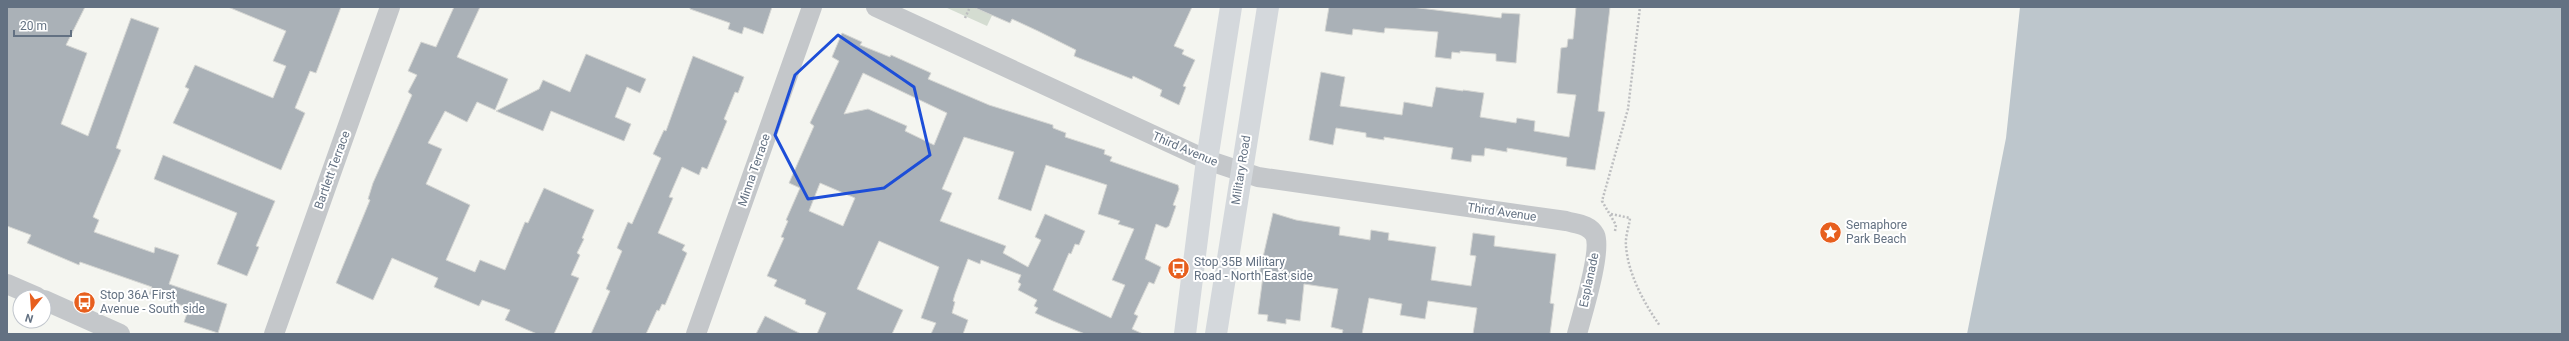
<svg xmlns="http://www.w3.org/2000/svg" width="2569" height="341" viewBox="0 0 2569 341" font-family="Roboto,sans-serif">
	<rect width="100%" height="100%" fill="#f4f5f0"/>
	<polygon fill="#d4dcd1" points="945,7 996,7 987,26"/>
	<polygon fill="#bdc6cc" points="2020,7 2562,7 2562,334 1967,334 2006,138"/>
	<g fill="#aab1b7" stroke="#d5d6d3" fill-rule="evenodd">
		<polygon points="7,7 85,7 66,45 87,53 61,124 88,136 131,18 159,28 116,148 121,150 93,217 99,220 94,232 154,253 155,247 179,255 169,284 227,304 218,333 184,322 189,308 149,294 152,287 80,262 79,265 27,243 31,235 7,226"/>
		<polygon points="228,7 341,7 316,73 310,71 295,108 305,113 281,170 173,123 189,89 185,87 195,65 273,98 286,66 273,61 286,31"/>
		<polygon points="454,7 480,7 457,57 508,79 495,110 477,102 467,122 445,111 428,143 442,149 426,184 470,205 446,260 475,272 480,260 505,270 525,222 528,223 544,188 594,210 582,238 584,239 577,253 580,255 571,275 579,278 554,334 537,334 505,320 510,310 482,300 479,306 434,287 438,278 392,258 373,300 336,283 370,200 368,199 373,183 412,95 408,92 417,75 408,71 421,42 436,47"/>
		<polygon points="690,7 772,7 763,34 744,27 742,34 728,29 730,23 690,9"/>
		<polygon points="973,7 1192,7 1174,46 1184,50 1182,54 1195,60 1183,86 1186,87 1179,105 1160,96 1162,90 1133,76 1132,79 1074,56 1076,50 1038,31 1012,19 1010,23"/>
		<polygon points="1329,7 1411,7 1501,18 1502,13 1520,14 1516,63 1496,61 1496,54 1460,51 1460,53 1452,52 1451,59 1435,57 1438,32 1385,28 1384,33 1353,29 1352,35 1325,31"/>
		<polygon points="1576,7 1610,7 1598,111 1605,112 1595,170 1566,166 1567,158 1507,148 1507,152 1485,148 1484,156 1472,155 1471,162 1451,159 1453,148 1384,137 1384,140 1366,137 1366,133 1336,128 1333,145 1309,140 1321,72 1345,77 1340,106 1402,115 1404,102 1432,107 1436,87 1463,91 1463,90 1484,93 1480,117 1516,123 1517,118 1535,121 1534,131 1569,137 1576,95 1557,93 1561,48 1567,47 1568,39 1573,39"/>
		<path d="M842,33L862,42L860,45L890,57L891,55L931,73L928,79L989,105L1053,125V128L1066,133L1065,137L1105,150L1104,154L1112,157L1110,161L1178,185L1179,189L1173,205L1176,206L1169,226L1166,228L1156,224L1145,259L1161,267L1154,284L1149,282L1134,314L1138,316L1132,329L1143,334H1085L1053,321L1035,313L1038,308L1034,306L1037,300L1018,290L1021,284L1018,282L1021,275L981,260L980,264L968,259L955,294L953,301L955,302L952,313L968,320L963,334H931L936,323L921,318L939,267L879,241L857,289L903,310L892,334H817L826,313L805,304L806,300L774,286L777,280L767,276L784,238L781,237L788,221L786,220L800,188L789,183L814,126L810,123L839,61L832,57ZM863,73L947,113L934,145L905,131L907,126L868,109L844,114ZM964,137L1014,152L998,199L1031,211L1046,165L1107,185L1098,214L1120,221L1118,224L1134,229L1112,280L1125,285L1111,318L1053,290L1069,253L1071,254L1075,244L1079,245L1085,231L1045,214L1035,237L1041,240L1028,267L1003,253L1006,246L940,221L952,193L942,189ZM820,183L855,198L843,226L809,211Z"/>
		<polygon points="586,54 646,79 640,93 627,87 615,117 631,124 624,141 551,111 543,131 496,111 539,89 543,80 570,92"/>
		<polygon points="693,56 744,77 738,93 735,92 724,119 727,121 707,169 702,167 699,175 682,167 669,197 673,198 658,233 685,245 682,250 687,253 665,305 662,304 659,311 657,310 646,334 591,334 610,291 606,289 622,251 617,248 628,222 632,224 661,158 653,154 664,130 666,131"/>
		<polygon points="163,155 275,201 256,246 259,247 247,276 217,264 237,213 154,179"/>
		<polygon points="1273,213 1296,220 1340,227 1339,235 1370,240 1371,230 1389,233 1388,240 1436,247 1431,280 1471,286 1476,256 1470,255 1473,233 1495,236 1494,246 1556,254 1550,303 1554,304 1550,334 1473,334 1477,308 1428,301 1425,319 1400,315 1402,304 1369,298 1362,334 1342,334 1343,330 1331,327 1338,289 1304,284 1300,321 1286,319 1286,324 1267,321 1268,315 1258,314 1263,276 1259,275"/>
		<polygon points="765,316 801,334 756,334"/>
	</g>
	<g fill="none" stroke-linecap="round" stroke-linejoin="round">
		<g stroke="#bdbec0" stroke-width="2.5" stroke-dasharray="2 2" stroke-linecap="butt">
			<polyline points="965,18 970,7"/>
			<path d="M1611,214L1630,218C1629,227 1625,237 1626,246C1628,274 1644,303 1660,326"/>
			<polyline points="1615,231 1616,225 1602,201 1628,109 1640,7"/>
		</g>
		<g stroke="#c4c7ca" stroke-width="20">
			<path d="M876,7L1207,160L1258,177L1566,221C1576,224 1589,224 1595,235C1602,251 1582,315 1577,334"/>
			<polyline points="7,284 37,297"/>
			<polyline points="44,300 120,334"/>
			<polyline points="274,334 390,7"/>
			<polyline points="696,334 812,7"/>
		</g>
		<g stroke="#d4d8dc" stroke-width="22">
			<polyline points="1185,334 1207,160 1231,7"/>
			<polyline points="1216,334 1268,7"/>
		</g>
	</g>
	<path fill="none" stroke="#1d4ed8" stroke-width="3" stroke-linejoin="round" d="M838,35L914,87L930,155L884,188L808,199L775,135L795,75Z"/>
	<defs>
		<symbol id="sight-disc" viewBox="-11 -11 22 22"><circle r="9.5" fill="#e75f1e" stroke="#fff"/><path d="M0-6L1.8-2.2L6-1.7L2.9 1.2L3.7 5.4L0 3.3L-3.7 5.4L-2.9 1.2L-6-1.7L-1.8-2.2Z" fill="#fff"/></symbol>
		<symbol id="bus-disc" viewBox="-11 -11 22 22"><circle r="9.5" fill="#e75f1e" stroke="#fff"/><path d="M-5-6H5V4H4V6H2V4H-2V6H-4V4H-5ZM-3.5-4V0h7V-4ZM-3.5 1.2v1.5H-2V1.2ZM2 1.2v1.5H3.5V1.2Z" fill="#fff"/></symbol>
	</defs>
	<g fill-rule="evenodd">
		<use href="#sight-disc" x="1818" y="220" width="25" height="25"/>
		<use href="#bus-disc" x="1166" y="256" width="25" height="25"/>
		<use href="#bus-disc" x="72" y="290" width="25" height="25"/>
	</g>
	<g text-anchor="middle" dominant-baseline="central" stroke-width="4" stroke-linejoin="round" paint-order="stroke">
		<g font-size="12" fill="#637182" stroke="#fff">
			<text transform="translate(1185 149) rotate(23)">Third Avenue</text>
			<text transform="translate(332 170) rotate(-70)">Bartlett Terrace</text>
			<text transform="translate(754 170) rotate(-71)">Minna Terrace</text>
			<text transform="translate(1241 170) rotate(-81)">Military Road</text>
			<text transform="translate(1502 212) rotate(8)">Third Avenue</text>
			<text transform="translate(1589 280) rotate(-78)">Esplanade</text>
		</g>
		<g font-size="12" fill="#637182" stroke="#fff" text-anchor="start">
			<text x="1846" y="225">Semaphore<tspan x="1846" dy="14">Park Beach</tspan></text>
			<text x="1194" y="262">Stop 35B Military<tspan x="1194" dy="14">Road - North East side</tspan></text>
			<text x="100" y="295">Stop 36A First<tspan x="100" dy="14">Avenue - South side</tspan></text>
		</g>
	</g>
	<rect width="2569" height="341" fill="none" stroke="#637182" stroke-width="16"/>
	<g transform="translate(32 309) rotate(197)"><circle r="19" fill="#ffffff" stroke="#c1c6cd"/>
	<path d="M0-3L7 15L0 10L-7 15Z" fill="#e75f1e"/>
	<text y="-6" font-size="11" font-weight="bold" text-anchor="middle" fill="#637182">N</text>
	</g>
	<path d="M14 30v6h57v-6" fill="none" stroke="#637182" stroke-width="2"/>
	<text x="20" y="30" font-size="12" fill="#637182" stroke="#ffffff" stroke-width="3" paint-order="stroke">20 m</text>
</svg>
